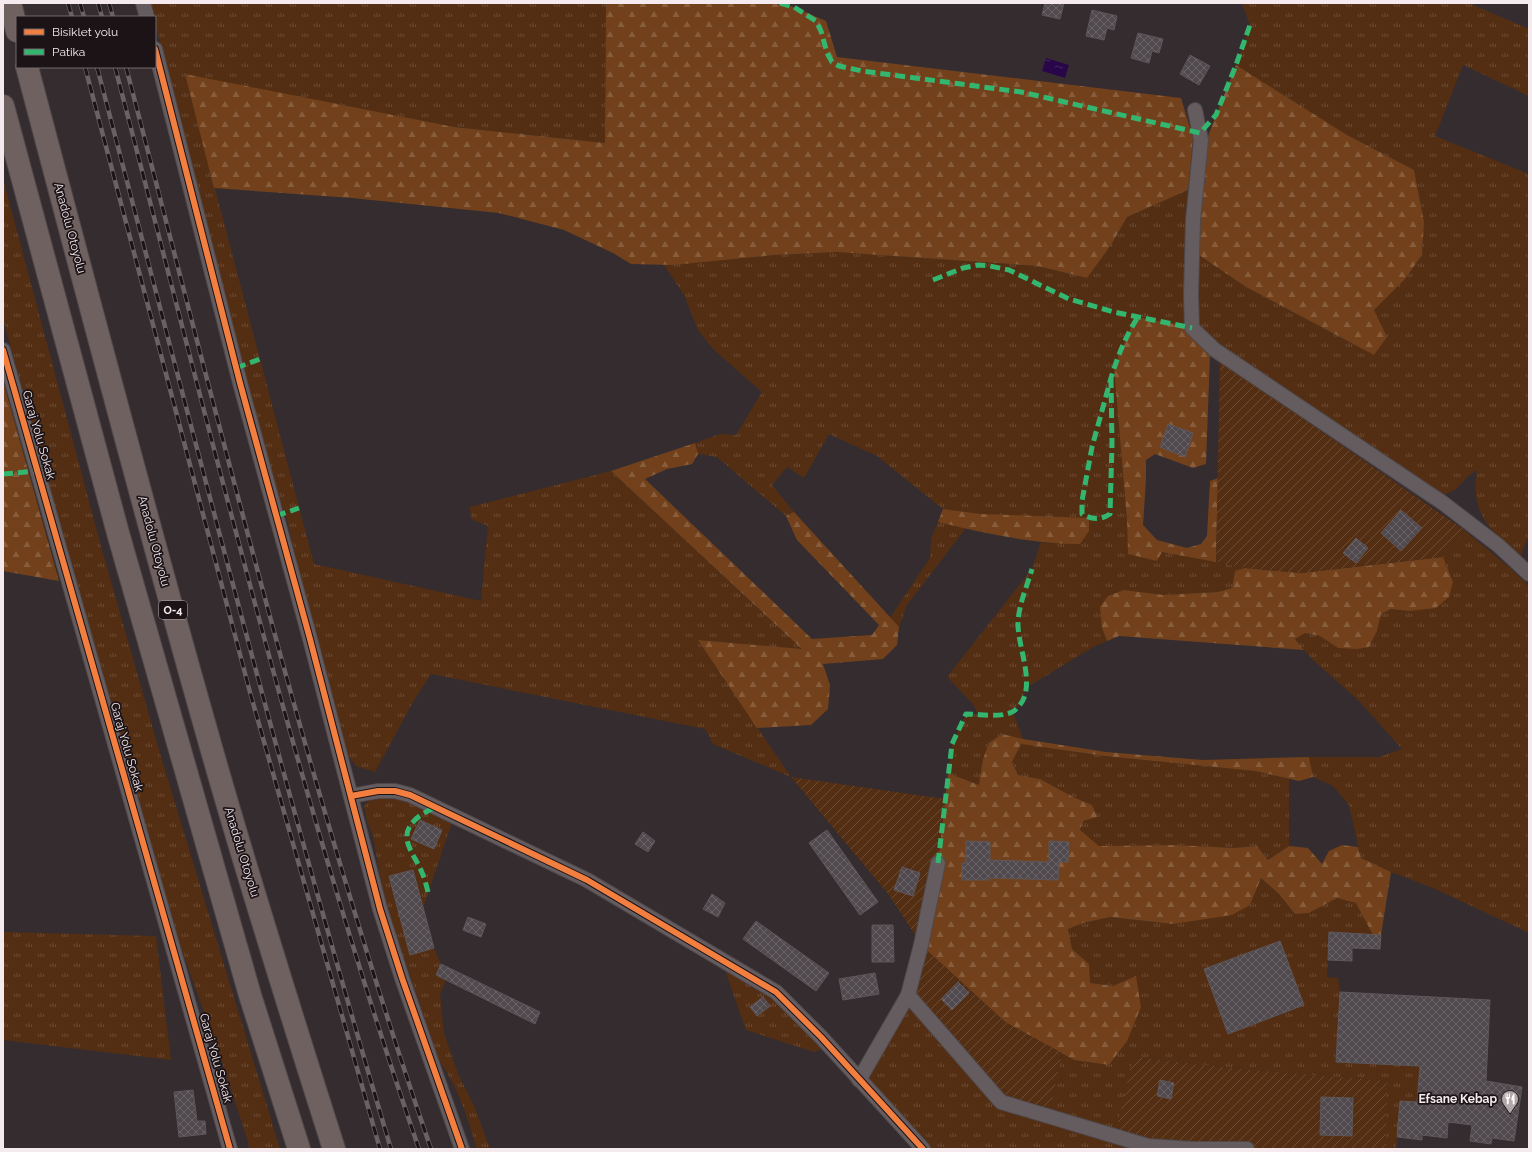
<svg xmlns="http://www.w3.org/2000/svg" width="1532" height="1152" viewBox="0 0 1532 1152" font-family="Raleway,sans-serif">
	<defs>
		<pattern id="grass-tufts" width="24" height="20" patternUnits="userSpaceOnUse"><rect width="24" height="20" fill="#532e12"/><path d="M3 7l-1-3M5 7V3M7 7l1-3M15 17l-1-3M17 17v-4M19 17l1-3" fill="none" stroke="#6c4c35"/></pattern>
		<pattern id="forest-firs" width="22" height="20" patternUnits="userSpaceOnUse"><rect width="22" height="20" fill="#72411b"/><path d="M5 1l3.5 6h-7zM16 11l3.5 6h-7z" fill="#875d3c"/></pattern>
		<pattern id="garden-furrows" width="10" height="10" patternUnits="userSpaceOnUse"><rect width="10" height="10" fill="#532e12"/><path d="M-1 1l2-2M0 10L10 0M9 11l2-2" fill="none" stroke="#6c4c35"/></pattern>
		<pattern id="water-ripples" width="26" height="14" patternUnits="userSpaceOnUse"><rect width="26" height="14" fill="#280649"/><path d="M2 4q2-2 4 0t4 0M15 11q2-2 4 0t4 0" fill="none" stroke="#482a64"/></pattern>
		<pattern id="building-cross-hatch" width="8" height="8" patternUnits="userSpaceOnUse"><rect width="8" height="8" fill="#50494d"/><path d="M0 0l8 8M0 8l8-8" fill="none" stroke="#6a6367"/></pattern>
	</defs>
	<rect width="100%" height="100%" fill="#352c2f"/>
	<g fill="url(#grass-tufts)">
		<polygon points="150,3 606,3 605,143 454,127 185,75 314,564 481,601 488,526 471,519 470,507 611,471 802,649 698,640 791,777 713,744 705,729 431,674 413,702 375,772 356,766 345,751 334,720 287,520 263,451 155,22 155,17 154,17"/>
		<path d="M1242,3H1469L1529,29V96L1463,65L1435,136L1529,174V535L1520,557C1501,539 1479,523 1476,495C1475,487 1476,478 1477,470L1468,476L1455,490L1443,495L1403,469L1209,337L1198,324L1199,255L1246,287L1374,355L1387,337L1374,310L1405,279L1422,255L1424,222L1414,170L1347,135L1236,65L1250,25Z"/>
		<polygon points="3,179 102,550 161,757 280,1149 249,1149 248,1142 222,1061 181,948 96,652 3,319"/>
		<polygon points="1188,190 1185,326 1114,368 1127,520 1128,554 1162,552 1178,554 1245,568 1235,572 1232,588 1218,592 1164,595 1124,590 1102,628 1107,641 1093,647 1026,688 1022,702 1013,712 1023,739 1002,734 983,759 980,785 948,773 952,744 966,714 978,714 973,704 947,677 1032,569 1041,542 1052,544 981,514 943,509 877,456 829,434 804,478 787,467 772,485 794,512 786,516 717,457 698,454 695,443 720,434 736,435 762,392 713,349 698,330 684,295 664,265 774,255 836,252 1038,266 1087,278 1111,245 1127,217"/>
		<polygon points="938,522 966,528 907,605 899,627 890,618 930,558 931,539"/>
		<polygon points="1464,530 1511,569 1529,586 1529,933 1433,888 1391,872 1361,858 1349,805 1333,786 1313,777 1309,757 1379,757 1402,749 1359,701 1312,659 1295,639 1304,633 1320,636 1338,648 1377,631 1381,614 1391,609 1409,611 1453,582 1443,557"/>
		<polygon points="1021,744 1105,756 1255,771 1289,779 1289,846 1268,860 1257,846 1234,848 1176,845 1099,846 1080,831 1083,821 1092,805 1073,797 1040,779 1018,775 1012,762"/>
		<path d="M385,796L414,802L452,822L423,908L413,870L389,876L410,954L434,948L441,964L436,975L446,980L440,994L444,1033L458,1074L475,1108L490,1149H477C467,1115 459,1090 439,1060L385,902L373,836L367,821L364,806L370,799Z"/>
		<polygon points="1261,878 1279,894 1295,914 1309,913 1337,898 1357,903 1373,935 1329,933 1327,977 1338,978 1340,992 1336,1062 1487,1070 1484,1087 1419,1080 1417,1102 1400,1101 1396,1149 1386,1149 1386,1081 1230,1068 1133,1057 1241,1149 923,1149 859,1080 908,995 1049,1116 1062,1053 1074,1060 1109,1065 1127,1041 1136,976 1113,986 1090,983 1089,964 1072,949 1068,929 1083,923 1110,917 1173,924 1250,905"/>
		<polygon points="3,932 156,936 171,1060 3,1040"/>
		<polygon points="725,970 784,1007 824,1048 814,1052 746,1030"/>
	</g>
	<g fill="url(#forest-firs)">
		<polygon points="606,3 780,3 794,7 826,21 837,57 1181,98 1193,138 1188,190 1127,217 1111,245 1087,278 1038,266 836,252 774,255 673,265 631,264 613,253 564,230 499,213 352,198 214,188 185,74 454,127 605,143"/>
		<polygon points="1236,65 1347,135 1414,170 1424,222 1422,255 1405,279 1374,310 1387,337 1374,355 1246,287 1199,255 1201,191 1208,136"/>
		<polygon points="1138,317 1185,326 1191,337 1210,354 1206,464 1193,468 1155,454 1146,460 1146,479 1143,525 1157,540 1187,548 1201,544 1207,536 1210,481 1218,478 1216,562 1162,552 1157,561 1128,554 1127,520 1114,368 1132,325"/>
		<polygon points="3,381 59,581 3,571"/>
		<polygon points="695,443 698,454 692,464 667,469 645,479 812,639 872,635 879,625 797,540 786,516 794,512 899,627 897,645 883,659 823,664 830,685 828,709 811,725 757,728 698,640 802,649 611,471"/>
		<path d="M943,509L981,514L1089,518V531L1080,544C1031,544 985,533 938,522Z"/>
		<polygon points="1443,557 1453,582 1449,597 1436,608 1409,611 1391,609 1381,614 1377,631 1369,647 1357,649 1338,648 1320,636 1305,633 1295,639 1304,650 1119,636 1107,641 1102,628 1100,607 1108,596 1124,590 1164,595 1218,592 1232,588 1235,571 1245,568 1301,573"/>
		<polygon points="1002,734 1023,739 1106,752 1203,760 1309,757 1313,777 1299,781 1255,771 1105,756 1021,744 1012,762 1018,775 1040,779 1073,797 1092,805 1097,817 1083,821 1080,830 1099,846 1176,845 1234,848 1257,846 1268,860 1289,846 1308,848 1322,864 1329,851 1342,845 1358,847 1361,858 1391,872 1381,935 1373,935 1356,903 1337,898 1309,913 1295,914 1279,894 1261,878 1250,905 1232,915 1173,924 1110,917 1083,923 1068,929 1072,949 1089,964 1090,983 1113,986 1136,976 1141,1007 1127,1041 1109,1065 1074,1060 1005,1022 921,945 938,863 948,773 979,785 983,759 989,743"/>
	</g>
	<g fill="url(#garden-furrows)">
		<polygon points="1220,361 1464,530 1443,557 1301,573 1245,568 1216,562"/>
		<polygon points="791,777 945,799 938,863 921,945 1005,1022 1062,1053 1049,1116 1001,1102 908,995 921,944 889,895"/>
		<polygon points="1133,1057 1230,1068 1387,1081 1386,1149 1241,1149 1115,1136"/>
	</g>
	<polygon fill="url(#water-ripples)" points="1046,58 1069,65 1065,78 1042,71"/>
	<g fill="url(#building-cross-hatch)" stroke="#5d565a">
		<polygon points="1045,3 1064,3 1060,19 1042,15"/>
		<polygon points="1092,10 1117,16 1114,30 1107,28 1104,40 1086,36"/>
		<polygon points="1138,33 1163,39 1159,53 1152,51 1149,63 1131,58"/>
		<polygon points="1190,55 1210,66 1199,85 1180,74"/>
		<polygon points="1168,424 1193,433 1185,457 1160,447"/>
		<polygon points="1401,510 1422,528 1401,551 1381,533"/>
		<polygon points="1356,538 1368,548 1356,563 1343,553"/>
		<polygon points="420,820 442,830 434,849 411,839"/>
		<polygon points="827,830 878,902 860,915 809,843"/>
		<polygon points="643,832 655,841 648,852 635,844"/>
		<polygon points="966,841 990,842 990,860 1049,862 1049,841 1069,842 1068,862 1057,862 1059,862 1058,880 989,878 989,880 962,880 962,863 966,863"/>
		<polygon points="902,867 920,873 913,896 894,890"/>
		<polygon points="413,870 434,948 410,955 389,876"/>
		<polygon points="712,894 725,903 718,917 703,909"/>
		<polygon points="468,917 486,924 481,937 463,930"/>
		<polygon points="756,921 829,973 816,991 743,939"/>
		<polygon points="872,925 893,925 894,962 872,962"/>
		<polygon points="1329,932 1381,935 1380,949 1352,948 1352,961 1328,960"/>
		<polygon points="1280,941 1304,1005 1228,1034 1204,969"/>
		<polygon points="441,964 540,1012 535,1024 436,975"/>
		<polygon points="875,973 879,994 843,1000 839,979"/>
		<polygon points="958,982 969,993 952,1010 941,999"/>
		<polygon points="1340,992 1490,1000 1486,1081 1522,1087 1514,1141 1492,1138 1491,1144 1470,1141 1472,1125 1448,1122 1447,1138 1422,1135 1422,1140 1397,1137 1400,1101 1417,1102 1420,1066 1336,1062"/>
		<polygon points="763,997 770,1006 757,1016 750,1007"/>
		<polygon points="1160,1080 1174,1083 1171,1099 1157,1096"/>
		<polygon points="193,1090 197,1121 205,1121 206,1134 179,1137 174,1092"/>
		<polygon points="1321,1097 1353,1098 1352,1136 1320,1135"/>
	</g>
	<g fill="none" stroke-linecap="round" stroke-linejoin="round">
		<defs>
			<g id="minor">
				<polyline points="143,3 147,17"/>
				<polyline points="155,49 240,383 310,639 380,909 402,978 462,1149"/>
				<polyline points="1195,110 1201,140 1193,220 1191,295 1192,328 1215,350 1443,503 1499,546 1529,574"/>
				<polyline points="3,350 230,1149"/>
				<polyline points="351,796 378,791 395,791 410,795 587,880 776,992 821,1037 923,1149"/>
				<polyline points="908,995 921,945 938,863"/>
				<polyline points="859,1080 908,995 1001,1102 1148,1146 1194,1149 1247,1149"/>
			</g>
			<g id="motorway">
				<polyline points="10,3 17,31"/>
				<path d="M27,67C86,289 144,512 207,733C246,872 290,1011 334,1149"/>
				<polyline points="3,106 118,533 250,995 299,1149"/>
			</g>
		</defs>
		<use href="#minor" stroke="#4f484b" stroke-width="16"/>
		<use href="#motorway" stroke="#4f484b" stroke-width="24"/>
		<use href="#minor" stroke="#655c5f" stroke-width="14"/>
		<use href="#motorway" stroke="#706161" stroke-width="22"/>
		<defs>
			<g id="rail">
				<polyline points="68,3 72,17"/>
				<polyline points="80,3 84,17"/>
				<polyline points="98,3 102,17"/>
				<polyline points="109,3 113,17"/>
				<polyline points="85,67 251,696 380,1149"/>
				<path d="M97,67C192,428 284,791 391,1149"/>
				<path d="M115,67C210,429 297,795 419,1149"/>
				<path d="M126,67C221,430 309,794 431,1149"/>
			</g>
		</defs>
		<use href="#rail" stroke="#696265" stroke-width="4.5"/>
		<use href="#rail" stroke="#1b1316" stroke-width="3" stroke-dasharray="9" stroke-linecap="butt"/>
		<g stroke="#33b770" stroke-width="5" stroke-dasharray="10 5" stroke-linecap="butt">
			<polyline points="780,3 794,7 816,21 821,31 827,53 832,62 839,66 862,71 1021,92 1200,133 1216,115 1236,65 1250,25"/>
			<polyline points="933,280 963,268 978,265 990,266 1009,270 1069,299 1114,312 1192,328"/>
			<polyline points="236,368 260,359"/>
			<path d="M1111,378L1112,444L1110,514C1101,520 1092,520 1082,514V501L1092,447L1111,378C1117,358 1126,335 1138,317"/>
			<polyline points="3,474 38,471"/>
			<polyline points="276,516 299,508"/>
			<path d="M938,863L952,744L966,714C981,714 999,718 1012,712C1015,711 1017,708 1019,706C1037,686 1017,646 1018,622C1019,604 1027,586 1032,569"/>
			<path d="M428,892C426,884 424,876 420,868C413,853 398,837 414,821C419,815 428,811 435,807"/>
		</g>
		<defs>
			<g id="cycleway">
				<polyline points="155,49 240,383 310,639 380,909 402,978 462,1149"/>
				<polyline points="3,350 230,1149"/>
				<polyline points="351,796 378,791 395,791 410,795 587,880 776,992 821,1037 923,1149"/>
			</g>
		</defs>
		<use href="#cycleway" stroke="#1b1316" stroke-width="8"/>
		<use href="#cycleway" stroke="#f27e40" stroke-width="6"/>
	</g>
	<defs>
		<symbol id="restaurant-pin" viewBox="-11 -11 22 30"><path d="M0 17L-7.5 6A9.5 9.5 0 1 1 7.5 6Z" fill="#b2a8aa" stroke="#1b1316"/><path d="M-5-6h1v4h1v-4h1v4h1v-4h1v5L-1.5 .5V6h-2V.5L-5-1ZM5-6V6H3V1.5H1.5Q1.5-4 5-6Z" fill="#fff"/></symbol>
	</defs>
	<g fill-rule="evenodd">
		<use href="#restaurant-pin" x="1500" y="1089" width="20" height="27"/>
	</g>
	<g text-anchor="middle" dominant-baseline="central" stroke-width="3.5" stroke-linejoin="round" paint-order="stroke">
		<rect fill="#1b1316" stroke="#b4aaac" stroke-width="1" x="159" y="601" width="28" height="18" rx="3"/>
		<g font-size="11" font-weight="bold" fill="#f5eaed">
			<text x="173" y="610">O-4</text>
		</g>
		<g font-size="12" fill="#f5eaed" stroke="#1b1316">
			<text transform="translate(70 228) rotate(75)">Anadolu Otoyolu</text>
			<text transform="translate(39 435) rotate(74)">Garaj Yolu Sokak</text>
			<text transform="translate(154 541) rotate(75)">Anadolu Otoyolu</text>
			<text transform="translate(127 747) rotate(74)">Garaj Yolu Sokak</text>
			<text transform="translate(242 852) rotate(73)">Anadolu Otoyolu</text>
			<text transform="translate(216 1058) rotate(74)">Garaj Yolu Sokak</text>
		</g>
		<g font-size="12" font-weight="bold" fill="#f5eaed" stroke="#1b1316" text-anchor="end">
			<text x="1497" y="1099">Efsane Kebap</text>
		</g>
	</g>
	<rect width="1532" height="1152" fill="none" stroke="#f5eaed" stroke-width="8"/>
	<rect x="16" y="16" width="140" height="52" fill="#1b1316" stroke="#72696c"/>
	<rect x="24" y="29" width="20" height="6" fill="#f27e40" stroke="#72696c"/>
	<text x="52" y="36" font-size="12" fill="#f5eaed">Bisiklet yolu</text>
	<rect x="24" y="49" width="20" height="6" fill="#33b770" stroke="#72696c"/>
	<text x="52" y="56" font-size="12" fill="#f5eaed">Patika</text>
</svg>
